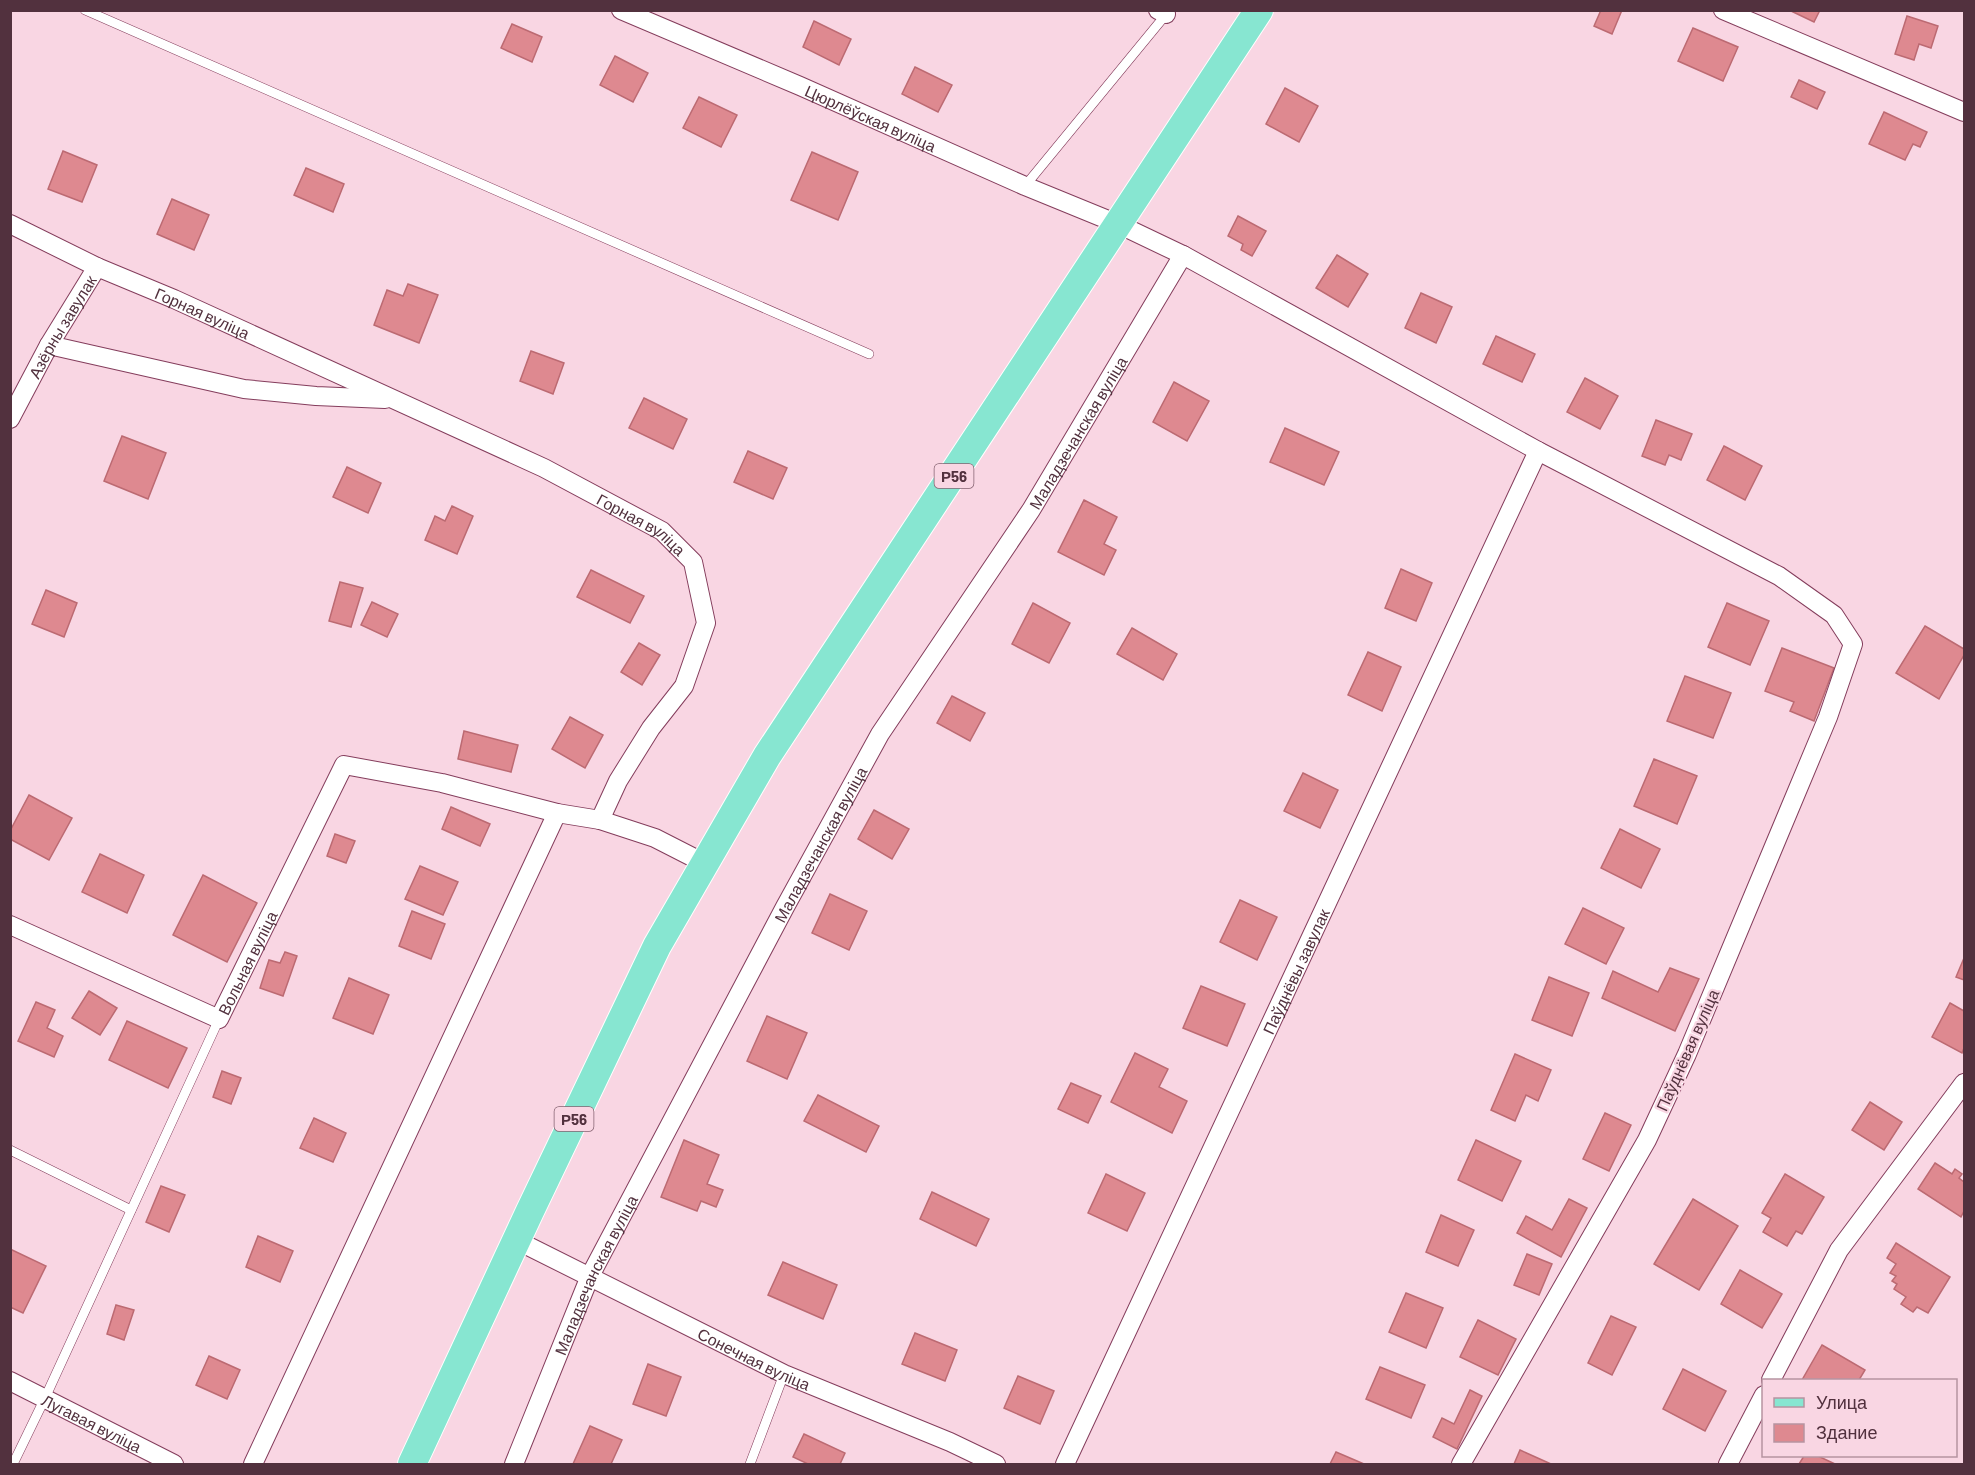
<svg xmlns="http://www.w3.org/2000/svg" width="1975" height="1475" viewBox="0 0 1975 1475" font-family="Barlow,sans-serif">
	<rect width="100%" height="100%" fill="#f9d6e3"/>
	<g fill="#de8990" stroke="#bc6a72" stroke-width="1.5">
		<polygon points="1601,10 1622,10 1612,34 1594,26"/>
		<polygon points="1789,10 1820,10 1814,22"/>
		<polygon points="1907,16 1938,26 1931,48 1919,44 1914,60 1895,54"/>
		<polygon points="814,21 851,39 839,65 803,47"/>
		<polygon points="512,24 542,37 532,62 501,48"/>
		<polygon points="1693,28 1738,47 1723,81 1678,61"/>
		<polygon points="615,56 648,73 633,102 600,85"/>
		<polygon points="915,67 952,85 938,112 902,94"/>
		<polygon points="1799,80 1825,92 1817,109 1791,97"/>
		<polygon points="1285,88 1318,106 1299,142 1266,124"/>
		<polygon points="699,97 737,115 721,147 683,128"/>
		<polygon points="1884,112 1927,132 1920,147 1913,144 1905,160 1869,144"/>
		<polygon points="63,151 97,165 82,202 48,189"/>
		<polygon points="812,152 858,172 838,220 791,200"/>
		<polygon points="306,168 344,184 333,212 294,195"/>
		<polygon points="172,199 209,215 194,250 157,234"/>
		<polygon points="1238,216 1266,231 1252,256 1241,250 1243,244 1228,236"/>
		<polygon points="1337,255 1368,274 1348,307 1316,288"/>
		<polygon points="408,284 438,295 419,343 374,325 387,290 403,296"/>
		<polygon points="1421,293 1452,307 1436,343 1405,328"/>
		<polygon points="1496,336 1535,354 1522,382 1483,364"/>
		<polygon points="531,351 564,363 553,394 520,381"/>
		<polygon points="1585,378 1618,396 1600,429 1567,412"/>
		<polygon points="1174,382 1209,401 1187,441 1153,422"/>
		<polygon points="644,398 687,419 673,449 629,428"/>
		<polygon points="1656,420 1692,434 1681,460 1669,455 1665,465 1642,456"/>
		<polygon points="1285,428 1339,452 1324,485 1270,462"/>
		<polygon points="122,436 166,453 148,499 104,481"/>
		<polygon points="1724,446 1762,466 1745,500 1707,480"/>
		<polygon points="748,451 787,468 773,499 734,482"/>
		<polygon points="347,467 381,483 368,513 333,497"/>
		<polygon points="1084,500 1117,517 1104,544 1116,550 1104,575 1058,552"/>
		<polygon points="452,506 473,516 457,554 425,540 435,516 445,521"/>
		<polygon points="1401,569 1432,583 1416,621 1385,608"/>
		<polygon points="591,570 644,596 630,623 577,597"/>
		<polygon points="340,582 363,588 351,627 329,621"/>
		<polygon points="46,590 77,603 64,637 32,624"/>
		<polygon points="372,602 398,614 387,637 361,625"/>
		<polygon points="1033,603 1070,623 1049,663 1012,644"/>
		<polygon points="1727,603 1769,621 1750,665 1708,647"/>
		<polygon points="1925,626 1964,649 1964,655 1939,699 1896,673"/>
		<polygon points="1132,628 1177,654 1163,680 1117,654"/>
		<polygon points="639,643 660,655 642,685 621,672"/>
		<polygon points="1782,648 1834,668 1814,721 1790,711 1794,702 1765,691"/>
		<polygon points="1368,652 1401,667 1382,711 1348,695"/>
		<polygon points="1685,676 1731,693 1713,738 1667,721"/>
		<polygon points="952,696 985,713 970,741 937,723"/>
		<polygon points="570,717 603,735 585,768 552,749"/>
		<polygon points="464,731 518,745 511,772 458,759"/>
		<polygon points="1654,759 1697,776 1677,824 1634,806"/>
		<polygon points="1303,773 1338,790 1320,828 1284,811"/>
		<polygon points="29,795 72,818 49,860 10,839 10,831"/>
		<polygon points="451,807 490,824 480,846 442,829"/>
		<polygon points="874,810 909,829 892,859 858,839"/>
		<polygon points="1620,829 1660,849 1641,888 1601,868"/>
		<polygon points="335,834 355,841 346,863 327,856"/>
		<polygon points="100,854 144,875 127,913 82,892"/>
		<polygon points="420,866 458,882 443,915 405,899"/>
		<polygon points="203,875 257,903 227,962 173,935"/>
		<polygon points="830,894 867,911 849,950 812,933"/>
		<polygon points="1240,900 1277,917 1257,960 1220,942"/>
		<polygon points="1583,908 1624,928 1606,964 1565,944"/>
		<polygon points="412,911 445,924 431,959 399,946"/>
		<polygon points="285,952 297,956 283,996 260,988 269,960 280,963"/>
		<polygon points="1964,958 1964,980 1956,977"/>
		<polygon points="1670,968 1699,979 1675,1031 1602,998 1613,971 1658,992"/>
		<polygon points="1549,977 1589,993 1572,1036 1532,1020"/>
		<polygon points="349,978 389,995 373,1034 333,1018"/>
		<polygon points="1201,986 1245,1004 1227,1046 1183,1028"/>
		<polygon points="89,991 117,1008 100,1035 72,1018"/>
		<polygon points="36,1002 55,1010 47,1028 63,1036 54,1057 18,1041"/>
		<polygon points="1950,1003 1964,1011 1964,1048 1962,1053 1932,1037"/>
		<polygon points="767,1016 807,1033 787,1079 747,1061"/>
		<polygon points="127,1021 187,1048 168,1088 109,1060"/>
		<polygon points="1135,1053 1168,1069 1159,1087 1187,1101 1172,1133 1111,1102"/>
		<polygon points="1515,1054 1551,1070 1538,1101 1526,1095 1515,1121 1491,1110"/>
		<polygon points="222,1071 241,1078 231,1104 213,1097"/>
		<polygon points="1071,1083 1101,1096 1088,1123 1058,1109"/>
		<polygon points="818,1095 879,1126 866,1152 804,1121"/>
		<polygon points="1870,1102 1902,1122 1884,1150 1852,1130"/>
		<polygon points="1605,1113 1631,1125 1609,1171 1583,1159"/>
		<polygon points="314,1118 346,1133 333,1162 300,1148"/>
		<polygon points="684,1140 719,1155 707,1184 723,1190 716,1207 701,1201 697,1211 661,1197"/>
		<polygon points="1476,1140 1521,1161 1502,1201 1458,1180"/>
		<polygon points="1935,1163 1952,1174 1955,1169 1962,1174 1959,1178 1964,1182 1964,1211 1961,1217 1918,1189"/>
		<polygon points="1106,1174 1145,1193 1127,1231 1088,1213"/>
		<polygon points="1785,1174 1824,1197 1802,1234 1796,1231 1787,1246 1763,1232 1771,1218 1762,1213"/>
		<polygon points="161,1186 185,1195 169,1232 146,1222"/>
		<polygon points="932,1192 989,1219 976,1246 920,1219"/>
		<polygon points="1569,1199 1587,1208 1561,1257 1517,1233 1526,1216 1552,1230"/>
		<polygon points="1693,1199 1738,1226 1699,1290 1654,1264"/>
		<polygon points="1441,1215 1474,1230 1458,1266 1426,1252"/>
		<polygon points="258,1236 293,1251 280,1282 246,1267"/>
		<polygon points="1896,1243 1950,1277 1928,1313 1917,1307 1913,1312 1901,1304 1906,1297 1894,1289 1897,1284 1892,1281 1896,1276 1890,1273 1896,1264 1887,1258"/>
		<polygon points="10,1249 46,1266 23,1313 10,1307"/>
		<polygon points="1527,1254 1552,1264 1539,1295 1514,1285"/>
		<polygon points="783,1262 837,1285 823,1319 768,1295"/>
		<polygon points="1740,1270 1782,1294 1762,1328 1721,1304"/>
		<polygon points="1406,1293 1443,1308 1426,1348 1389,1332"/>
		<polygon points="116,1305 134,1310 124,1340 107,1334"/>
		<polygon points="1611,1316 1636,1327 1612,1375 1588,1363"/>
		<polygon points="1478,1320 1516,1339 1498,1375 1460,1357"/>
		<polygon points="915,1333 957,1350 945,1381 902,1364"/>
		<polygon points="1822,1345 1865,1370 1859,1380 1802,1380"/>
		<polygon points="209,1356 240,1370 227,1399 196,1385"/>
		<polygon points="648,1364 681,1377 666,1416 633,1404"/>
		<polygon points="1380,1367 1425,1385 1411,1418 1366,1399"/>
		<polygon points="1683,1369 1726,1391 1705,1431 1663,1409"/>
		<polygon points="1018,1376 1054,1391 1040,1424 1004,1408"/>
		<polygon points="1470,1390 1482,1396 1457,1449 1433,1437 1442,1418 1454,1424"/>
		<polygon points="590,1426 622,1440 611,1464 573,1464"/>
		<polygon points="804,1434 845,1453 840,1464 808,1464 793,1457"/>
		<polygon points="1520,1450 1551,1464 1514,1464"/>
		<polygon points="1336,1452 1364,1464 1330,1464"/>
		<polygon points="1804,1456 1818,1456 1835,1464 1799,1464"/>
	</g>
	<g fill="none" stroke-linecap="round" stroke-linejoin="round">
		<defs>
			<g id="service">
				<polyline points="85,10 869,354"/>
				<polyline points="1025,186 1168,12"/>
				<polyline points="10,1150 131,1210"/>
				<polyline points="13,1464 45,1398 219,1019"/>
				<polyline points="750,1464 784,1374"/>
			</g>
			<g id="minor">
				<path id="s1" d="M621,10L800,86L1025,186L1118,224L1183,255L1538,451L1779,576L1834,615L1853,644L1828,717L1687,1054L1647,1140L1461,1464"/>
				<polyline points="1158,10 1166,14"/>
				<polyline points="1723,10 1964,112"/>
				<path id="s2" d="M10,224L97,267L174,299L544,468L662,531L693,562L706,623L684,686L651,728L618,781L600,820"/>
				<polyline points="49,345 244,389 316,396 385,399"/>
				<path id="s3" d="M10,419L49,345L97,267"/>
				<path id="s4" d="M10,925L219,1019L344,765L442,783L557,813L600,820L655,838L704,863"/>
				<path id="s5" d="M516,1240L784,1374L950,1442L996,1464"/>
				<polyline points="1771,1380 1839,1250 1964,1083"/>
				<path id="s6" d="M10,1381L174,1464"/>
				<polyline points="253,1464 557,813"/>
				<path id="s7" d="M514,1464L590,1276L785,907L880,734L1031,510L1183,255"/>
				<path id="s8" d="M1065,1464L1538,451"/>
				<polyline points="1728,1464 1764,1395"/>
			</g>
			<polyline id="primary" points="412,1464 530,1211 657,946 767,756 1259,10"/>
		</defs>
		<use href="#service" stroke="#843d5c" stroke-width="10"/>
		<use href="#minor" stroke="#843d5c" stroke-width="20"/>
		<use href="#primary" stroke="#fff" stroke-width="30"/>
		<use href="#service" stroke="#fff" stroke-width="9"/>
		<use href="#minor" stroke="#fff" stroke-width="18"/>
		<use href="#primary" stroke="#87e6d1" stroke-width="28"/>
	</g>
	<g text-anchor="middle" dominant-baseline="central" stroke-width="4.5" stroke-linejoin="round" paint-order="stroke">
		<g fill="#f9d6e3" stroke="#846270" stroke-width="1.5">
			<rect x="934.5" y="464" width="39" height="24" rx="4.5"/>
			<rect x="554.5" y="1107" width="39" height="24" rx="4.5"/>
		</g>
		<g font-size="15" font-weight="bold" fill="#52313e">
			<text x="954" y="476">Р56</text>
			<text x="574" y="1119">Р56</text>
		</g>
		<g font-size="16" fill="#52313e" stroke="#f9d6e3">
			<text stroke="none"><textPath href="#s1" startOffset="272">Цюрлёўская вуліца</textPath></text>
			<text stroke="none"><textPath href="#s2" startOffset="212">Горная вуліца</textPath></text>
			<text stroke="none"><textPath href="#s3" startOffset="106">Азёрны завулак</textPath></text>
			<text stroke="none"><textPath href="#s7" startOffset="1178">Маладзечанская вуліца</textPath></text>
			<text stroke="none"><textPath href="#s2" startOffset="700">Горная вуліца</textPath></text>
			<text stroke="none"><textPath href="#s7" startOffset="692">Маладзечанская вуліца</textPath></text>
			<text stroke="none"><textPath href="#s4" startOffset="292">Вольная вуліца</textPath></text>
			<text stroke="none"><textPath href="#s8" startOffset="544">Паўднёвы завулак</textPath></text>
			<text transform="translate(1687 1050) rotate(-66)">Паўднёвая вуліца</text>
			<text stroke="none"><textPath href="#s7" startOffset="206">Маладзечанская вуліца</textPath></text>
			<text stroke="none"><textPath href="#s5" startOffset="266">Сонечная вуліца</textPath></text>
			<text stroke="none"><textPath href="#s6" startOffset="92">Лугавая вуліца</textPath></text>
		</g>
	</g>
	<rect width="1975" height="1475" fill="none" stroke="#52313e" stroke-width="24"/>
	<rect x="1762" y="1379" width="195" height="78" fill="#f9d6e3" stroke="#b694a1" stroke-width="1.5"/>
	<rect x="1774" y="1398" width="30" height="9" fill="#87e6d1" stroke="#b694a1" stroke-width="1.5"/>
	<text x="1816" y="1409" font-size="18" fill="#52313e">Улица</text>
	<rect x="1774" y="1424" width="30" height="18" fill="#de8990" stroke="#b694a1" stroke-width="1.5"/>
	<text x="1816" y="1439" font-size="18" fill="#52313e">Здание</text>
</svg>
